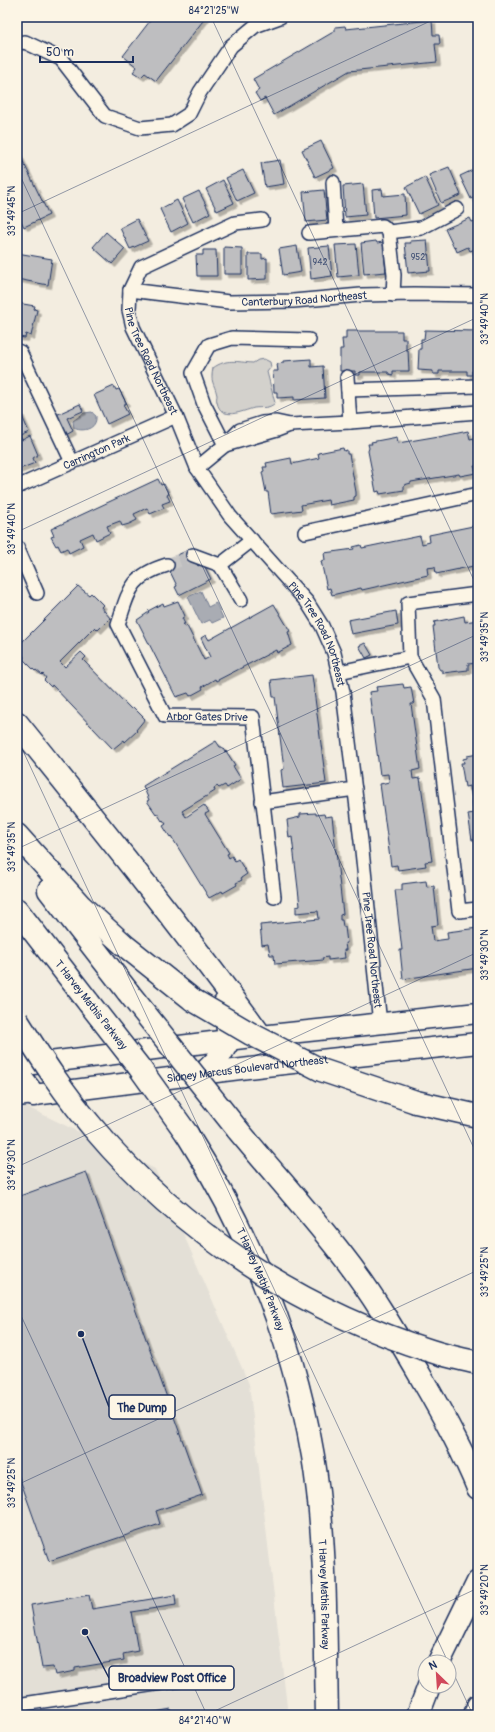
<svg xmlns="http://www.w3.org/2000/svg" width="495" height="1732" viewBox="0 0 495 1732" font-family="Pangolin,sans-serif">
	<defs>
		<filter id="shadow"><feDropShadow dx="3.5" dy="3.5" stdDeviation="0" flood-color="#0004"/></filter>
	</defs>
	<rect width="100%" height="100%" fill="#f3ede0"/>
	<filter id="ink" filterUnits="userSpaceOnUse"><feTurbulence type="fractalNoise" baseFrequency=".025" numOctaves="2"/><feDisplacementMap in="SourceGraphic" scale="8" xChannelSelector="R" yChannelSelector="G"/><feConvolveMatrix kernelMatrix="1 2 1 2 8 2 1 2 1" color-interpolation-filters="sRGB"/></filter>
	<g filter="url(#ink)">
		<polygon fill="#e3dfd6" points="17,1102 155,1169 249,1384 288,1715 17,1715"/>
		<path fill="#d3d1cc" stroke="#778095" d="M264,359L270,362L271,367L267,372L275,403C269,409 262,407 254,408C242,411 221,422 217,402C216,399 217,397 217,395C214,382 210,383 213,368C227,358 236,362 253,363L258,360Z"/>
		<g fill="#a9acb3" stroke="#707a91">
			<path d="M92,412C93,414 95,415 96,416C96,417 96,418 96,419C95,430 81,432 74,428L73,421L84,413Z"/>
			<polygon points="201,591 208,607 216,603 223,618 212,623 210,620 201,624 188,597"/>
		</g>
		<g fill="#bebec0" stroke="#1b2f5e" filter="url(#shadow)">
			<polygon points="153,17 206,17 156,81 145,73 141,77 133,72 137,67 123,56"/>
			<polygon points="432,20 433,35 439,35 440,44 435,44 437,62 349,71 274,115 265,98 260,101 255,93 259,90 253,79 335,31 335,27 345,26 346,29"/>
			<polygon points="321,141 334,168 315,177 302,150"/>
			<polygon points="17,149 49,215 24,227 17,213"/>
			<polygon points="280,160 284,184 265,187 261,163"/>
			<polygon points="449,167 461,195 441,203 429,175"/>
			<polygon points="477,168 478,195 471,199 460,176"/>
			<polygon points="243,170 254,193 237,201 226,178"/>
			<polygon points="425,177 438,205 419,214 406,187"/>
			<polygon points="223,180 234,203 217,211 206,189"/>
			<polygon points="363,184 366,215 345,217 343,186"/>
			<polygon points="382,189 383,196 405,194 406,215 374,218 372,190"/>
			<polygon points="324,190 327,220 306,222 303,192"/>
			<polygon points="199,191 210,213 193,222 182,199"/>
			<polygon points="177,200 188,223 171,232 160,209"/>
			<polygon points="470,218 472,222 475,221 478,226 478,248 470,251 468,247 457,252 455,247 454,248 445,229"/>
			<polygon points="137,219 148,241 130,249 120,228"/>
			<polygon points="106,232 125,249 112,264 93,247"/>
			<polygon points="427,240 430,271 408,273 405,243 411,243 410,241"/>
			<polygon points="376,241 377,243 383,242 386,272 364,274 361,243"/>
			<polygon points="356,244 359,275 338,277 335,245"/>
			<polygon points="297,246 301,272 283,275 279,249"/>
			<polygon points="329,246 332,276 311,279 308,248"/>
			<polygon points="224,247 242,248 242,274 224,274"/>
			<polygon points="203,250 216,250 217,276 197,276 196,255 203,255"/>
			<polygon points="17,253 52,259 48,285 17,279"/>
			<polygon points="248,254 262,254 262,259 267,258 267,279 248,280"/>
			<polygon points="17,303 35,306 34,309 37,310 31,336 26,334 25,338 17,337"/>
			<polygon points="425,330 478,331 478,371 472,371 472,375 467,375 467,371 439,371 439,374 433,374 433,371 418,370 419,349 421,349 421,339 424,339"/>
			<polygon points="346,331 402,331 402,339 406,339 406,350 408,350 409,371 393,371 393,375 389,374 388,372 360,372 360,375 355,375 355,371 340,371 340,349 343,349 342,339 346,339"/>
			<polygon points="311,359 311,367 323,366 325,398 294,400 294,397 277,398 277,392 274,392 273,371 278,371 277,364 283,363 283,361"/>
			<polygon points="114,386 116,390 119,389 126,403 123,405 128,414 107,424 94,395"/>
			<polygon points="80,404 83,411 67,418 73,431 66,435 56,415"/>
			<polygon points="17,405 29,432 20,436 22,440 30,436 38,455 33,458 35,463 17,470"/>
			<polygon points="468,431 470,439 474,438 478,462 478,466 474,466 476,473 460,476 459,474 411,482 411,483 404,485 404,490 380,494 379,491 376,492 368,451 369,448 368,444 372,444 371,442 397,437 398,443 439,436 439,437"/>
			<polygon points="343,448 344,451 347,450 347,454 349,454 356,492 356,496 354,497 354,500 329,505 328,500 301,505 302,510 271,514 268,492 266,492 262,472 264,471 263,467 267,467 266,463 291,458 292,464 319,458 318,453"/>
			<polygon points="158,479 161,485 164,484 169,494 167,495 170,501 162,504 164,508 150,514 147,508 134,514 137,520 129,524 122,526 120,521 107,526 110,533 96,540 93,533 80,539 83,546 69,553 67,548 61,551 58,545 56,546 51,537 54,536 51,529"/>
			<polygon points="478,525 478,565 436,574 435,567 427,568 428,575 362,590 361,588 332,595 330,588 327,589 321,561 325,560 324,553 354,549 353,547 361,545 362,548 420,536 422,544 430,542 429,535"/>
			<polygon points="190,549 198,566 203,563 211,579 179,595 175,587 177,586 165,561"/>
			<polygon points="78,586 89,595 91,593 103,605 101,607 110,618 98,630 95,627 60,662 65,667 81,652 86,657 83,660 131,709 133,707 145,719 136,730 137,731 125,742 124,740 113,749 52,685 51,687 44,680 46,678 43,674 42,675 36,670 35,671 23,659 24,657 17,647"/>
			<polygon points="178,601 185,616 182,618 185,624 183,624 185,627 187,626 204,660 210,657 201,638 206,635 209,640 274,604 290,631 288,632 292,645 277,653 276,650 216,681 215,679 202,687 203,689 190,696 188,693 176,697 137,620 149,612 148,611 163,603 164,606"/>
			<polygon points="396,611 398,625 351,634 348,620"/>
			<polygon points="464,616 465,622 478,620 478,663 468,664 468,670 443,673 443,670 440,670 438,667 433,626 435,626 434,622"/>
			<polygon points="365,643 372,655 366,658 359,646"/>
			<polygon points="312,675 326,783 283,788 281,770 284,769 275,697 273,697 271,680"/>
			<polygon points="403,684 404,688 411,687 414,704 411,704 420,769 412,771 413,779 420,778 432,861 425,862 426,866 398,870 397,865 391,866 380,784 389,782 388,774 380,775 369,692 377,691 376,687"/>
			<polygon points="216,741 220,747 222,747 225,752 226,751 235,765 233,766 241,779 227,788 225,785 219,788 217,786 214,788 215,791 182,811 186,817 204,805 209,812 205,814 229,853 227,854 229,858 232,856 235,861 238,859 247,874 241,878 242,880 236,883 237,885 223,893 222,891 209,898 171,836 170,837 163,826 166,824 163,820 162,821 157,813 156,814 147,801 149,800 143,786"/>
			<polygon points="478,754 478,843 475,843 474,840 472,840 468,814 474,813 470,786 465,787 461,763 464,763 463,759 467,758 467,756"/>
			<polygon points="316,813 316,815 324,814 325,817 332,816 343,914 340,915 340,920 342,920 343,927 345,927 347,943 345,943 346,950 344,950 345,958 328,960 328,957 322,958 323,960 275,964 274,955 270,955 268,944 262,945 260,925 319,919 318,911 296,913 296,907 300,906 292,837 289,838 287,820 300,817 300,814"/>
			<polygon points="426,881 427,887 434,886 438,925 431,926 433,941 448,939 447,932 478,928 478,968 403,979 400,950 402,950 395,890 402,890 402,884"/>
			<polygon points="86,1172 202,1495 156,1511 160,1524 49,1561 17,1471 17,1197"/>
			<polygon points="89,1595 92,1609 175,1595 176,1605 131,1612 138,1651 123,1654 124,1660 75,1668 75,1671 55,1675 53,1667 42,1668 31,1605"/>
			<polygon points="171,1709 171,1715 139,1715"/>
		</g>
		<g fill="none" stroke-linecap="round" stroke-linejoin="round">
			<polyline stroke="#c8c7c6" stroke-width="13" stroke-dasharray="13 6" stroke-linecap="butt" points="167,565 193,555"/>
			<defs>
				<g id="street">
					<polyline points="17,43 25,42 61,59 105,116 140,128 172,125 189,114 200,92 231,46 255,26 280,17"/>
					<polyline points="333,182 336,230"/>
					<path id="s1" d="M262,220L235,223L141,267L130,290L129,310L133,327L176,416L197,468L230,516L307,602L322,626L334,653L343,692L361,841L380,1024"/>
					<polyline points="389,232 421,228 457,209"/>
					<polyline points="309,233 383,226 389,232 394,275 393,295"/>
					<path id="s2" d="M130,290L229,302L293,301L361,295L414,294L478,295"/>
					<polyline points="17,351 20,352 72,462"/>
					<polyline points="347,377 350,422"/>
					<polyline points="348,390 478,386"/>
					<polyline points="225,445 204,404 193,373 209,345 232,338 309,340"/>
					<polyline points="225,445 277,430 290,425"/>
					<polyline points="197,468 225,445 240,430 262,423 276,422 290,425 350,422 478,412"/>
					<path id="s3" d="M17,487L176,416"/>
					<polyline points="305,532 478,494"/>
					<polyline points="17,547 37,593"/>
					<polyline points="193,555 220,565 252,540"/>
					<path id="s4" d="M167,565C130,576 129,591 118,624L165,716L253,717L274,897"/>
					<polyline points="220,565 241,600"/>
					<polyline points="478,594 408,603 410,657 434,699 459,911 478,909"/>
					<polyline points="339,672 410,657"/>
					<polyline points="262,802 355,789"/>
					<polyline points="17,1705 201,1677"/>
				</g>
				<polyline id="secondary" points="17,1097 34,1095"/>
				<g id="primary">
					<polyline points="17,1066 261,1036 478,1013"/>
					<path id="s5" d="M34,1095L265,1066L478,1043"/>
				</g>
				<g id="highway">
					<path d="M17,723C100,826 183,929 261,1036"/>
					<polyline points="17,835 81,906 124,945 193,1000"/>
					<polyline points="49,890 128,992"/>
					<polyline points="17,910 89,1003"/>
					<polyline points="17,1073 34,1095"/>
					<polyline points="202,1075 217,1060 229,1040 225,1003"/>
					<polyline points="416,1102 478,1116"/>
					<path d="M237,1129C271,1170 307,1210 340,1252C371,1291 396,1334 421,1377C442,1413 462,1449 478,1488"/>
					<path id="s6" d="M187,1134C250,1234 293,1339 313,1456C327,1541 325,1629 327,1715"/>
					<polyline points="439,1662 478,1582"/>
					<polyline points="418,1715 429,1686"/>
					<polyline points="475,1715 478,1706"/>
				</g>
			</defs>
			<use href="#street" stroke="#1b2f5e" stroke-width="16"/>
			<use href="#secondary" stroke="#1b2f5e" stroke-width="21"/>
			<use href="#primary" stroke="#1b2f5e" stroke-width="23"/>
			<use href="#highway" stroke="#1b2f5e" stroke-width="25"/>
			<use href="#street" stroke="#fcf5e5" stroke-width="13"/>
			<use href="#secondary" stroke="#fcf5e5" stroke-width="18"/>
			<use href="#primary" stroke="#fcf5e5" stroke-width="20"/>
			<use href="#highway" stroke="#fcf5e5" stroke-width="22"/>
			<defs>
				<g id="highway-bridge">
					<polyline points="128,992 237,1129"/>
					<polyline points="193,1000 251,1034 321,1070 416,1102"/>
					<polyline points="89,1003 139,1067 187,1134"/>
					<path d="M17,1020C41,1058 65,1095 94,1129C182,1233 301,1310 431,1351C446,1356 462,1359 478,1363"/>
				</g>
			</defs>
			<use href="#highway-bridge" stroke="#1b2f5e" stroke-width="25" stroke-linecap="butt"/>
			<use href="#highway-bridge" stroke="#fcf5e5" stroke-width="22"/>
		</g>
	</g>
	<path fill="none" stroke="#1b2f5e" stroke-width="1" stroke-opacity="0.45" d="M211,17L478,589M477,17L478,20M17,169L478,1157M17,214L439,17M17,532L478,317M17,738L448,1662M17,849L478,634M17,1167L478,952M17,1307L207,1715M17,1485L478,1270M449,1664L473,1715M206,1715L478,1588"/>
	<g text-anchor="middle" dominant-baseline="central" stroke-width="3.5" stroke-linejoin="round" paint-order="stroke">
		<g font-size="9" fill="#445376">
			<text x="418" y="257">952</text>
			<text x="320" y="262">942</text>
		</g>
		<g font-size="11" fill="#1b2f5e" stroke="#fcf5e5">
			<text stroke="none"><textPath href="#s2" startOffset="175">Canterbury Road Northeast</textPath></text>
			<text stroke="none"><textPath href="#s1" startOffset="232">Pine Tree Road Northeast</textPath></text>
			<text stroke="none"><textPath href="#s3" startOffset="87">Carrington Park</textPath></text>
			<text stroke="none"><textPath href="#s1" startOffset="556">Pine Tree Road Northeast</textPath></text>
			<text stroke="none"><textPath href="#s4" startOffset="227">Arbor Gates Drive</textPath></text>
			<text stroke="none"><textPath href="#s1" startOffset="880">Pine Tree Road Northeast</textPath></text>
			<text transform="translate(91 1005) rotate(52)">T Harvey Mathis Parkway</text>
			<text stroke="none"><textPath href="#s5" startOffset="215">Sidney Marcus Boulevard Northeast</textPath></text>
			<text stroke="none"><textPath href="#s6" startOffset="163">T Harvey Mathis Parkway</textPath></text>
			<text stroke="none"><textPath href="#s6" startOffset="487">T Harvey Mathis Parkway</textPath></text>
		</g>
	</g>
	<path fill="none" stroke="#1b2f5e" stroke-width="1.5" d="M81 1334L109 1407M85 1632L109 1678"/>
	<g fill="#1b2f5e" stroke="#fcf5e5" stroke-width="1.5">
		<circle cx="81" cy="1334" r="4"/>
		<circle cx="85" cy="1632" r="4"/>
	</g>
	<g fill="#fcf5e5" stroke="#1b2f5e" stroke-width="1.5">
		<rect x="109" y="1395" width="66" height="24" rx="4"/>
		<rect x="109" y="1666" width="125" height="24" rx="4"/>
	</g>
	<g font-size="12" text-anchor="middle" font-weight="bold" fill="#1b2f5e">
		<text x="142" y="1412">The Dump</text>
		<text x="172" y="1682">Broadview Post Office</text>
	</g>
	<rect width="495" height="1732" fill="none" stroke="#fcf5e5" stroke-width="44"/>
	<g transform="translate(437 1674) rotate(335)"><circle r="19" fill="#fcf5e5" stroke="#a2a6af"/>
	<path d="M0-3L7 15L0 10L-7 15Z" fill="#d1495b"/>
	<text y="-6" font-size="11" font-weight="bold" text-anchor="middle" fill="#1b2f5e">N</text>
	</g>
	<path d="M40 56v6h93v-6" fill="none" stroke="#1b2f5e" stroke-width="2"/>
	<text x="46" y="56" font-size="12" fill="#1b2f5e" stroke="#fcf5e5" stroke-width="3" paint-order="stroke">50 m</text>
	<rect x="22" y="22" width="451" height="1688" fill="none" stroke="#1b2f5e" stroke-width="1.5"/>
	<g font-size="10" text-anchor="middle" fill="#1b2f5e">
		<text x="214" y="14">84°21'25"W</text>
		<text transform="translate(11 211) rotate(-90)" y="4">33°49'45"N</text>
		<text transform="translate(484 319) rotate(-90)" y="4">33°49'40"N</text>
		<text transform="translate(11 529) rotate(-90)" y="4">33°49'40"N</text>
		<text transform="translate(484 637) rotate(-90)" y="4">33°49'35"N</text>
		<text transform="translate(11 847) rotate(-90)" y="4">33°49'35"N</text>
		<text transform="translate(484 955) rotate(-90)" y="4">33°49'30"N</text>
		<text transform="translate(11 1165) rotate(-90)" y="4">33°49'30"N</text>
		<text transform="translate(484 1272) rotate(-90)" y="4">33°49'25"N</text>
		<text transform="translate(11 1483) rotate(-90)" y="4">33°49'25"N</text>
		<text transform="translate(484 1590) rotate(-90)" y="4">33°49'20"N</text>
		<text x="205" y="1724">84°21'40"W</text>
	</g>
</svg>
